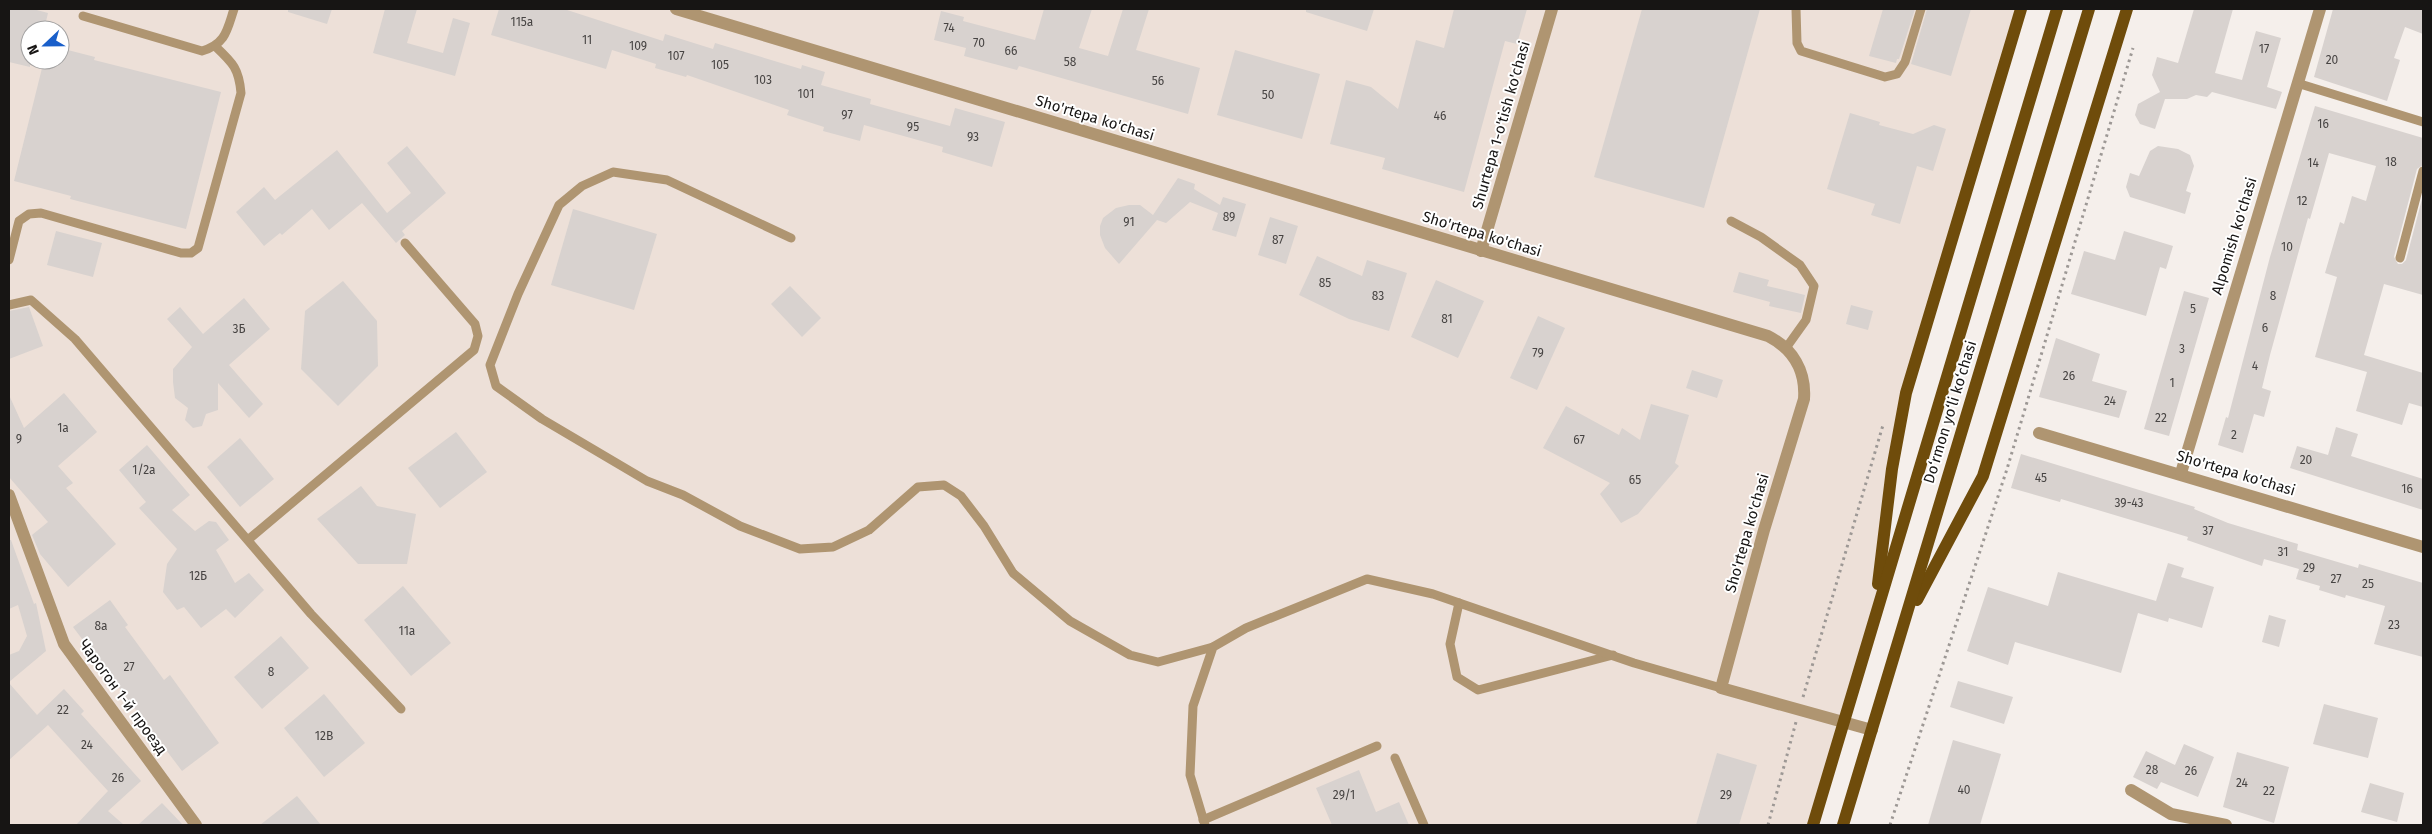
<svg xmlns="http://www.w3.org/2000/svg" width="2432" height="834" viewBox="0 0 2432 834" font-family="'Fira Sans',sans-serif">
	<rect width="100%" height="100%" fill="#f5efeb"/>
	<path fill="#ede0d8" fill-rule="evenodd" d="M9,9H2021L1906,393L1874,619L1813,825H9ZM30,30H60V60H30Z"/>
	<g fill="#d8d2cf">
		<polygon points="9,9 33,9 48,13 44,30 30,30 30,67 9,62"/>
		<polygon points="288,9 332,9 327,24 288,12"/>
		<polygon points="385,9 417,9 407,43 443,53 453,18 470,23 455,76 373,53"/>
		<polygon points="499,9 564,9 663,41 665,34 713,49 715,43 801,69 802,65 825,72 821,85 871,99 870,104 950,126 955,108 1005,122 992,167 942,152 943,147 864,125 860,141 823,131 824,127 787,115 789,110 687,75 686,77 655,68 656,64 612,50 606,69 491,35"/>
		<polygon points="1044,9 1092,9 1079,48 1108,56 1123,9 1149,9 1136,50 1200,68 1188,114 1019,66 1017,70 964,56 966,48 934,40 941,11 964,17 963,21 1035,40"/>
		<polygon points="1306,9 1374,9 1367,31 1306,12"/>
		<polygon points="1454,9 1527,9 1517,44 1505,41 1464,192 1382,169 1385,158 1330,144 1346,80 1371,87 1398,109 1416,40 1444,48"/>
		<polygon points="1642,9 1760,9 1704,208 1594,177"/>
		<polygon points="1883,9 1915,9 1899,59 1897,59 1896,63 1869,56"/>
		<polygon points="1927,9 1971,9 1951,76 1911,64"/>
		<polygon points="2194,9 2233,9 2215,73 2242,80 2256,31 2281,38 2267,87 2282,92 2276,109 2212,92 2207,97 2196,95 2187,99 2165,99 2155,129 2140,124 2135,115 2138,104 2160,92 2152,75 2157,57 2178,63"/>
		<polygon points="2333,9 2423,9 2423,34 2405,27 2394,58 2400,60 2387,101 2314,77"/>
		<polygon points="60,48 95,57 94,60 221,92 186,229 70,199 71,196 14,181 44,60 60,60"/>
		<polygon points="1235,50 1320,74 1302,139 1217,115"/>
		<polygon points="2315,106 2423,138 2423,165 2417,169 2394,257 2398,264 2402,264 2406,260 2423,195 2423,295 2384,284 2364,355 2423,373 2423,407 2409,403 2402,425 2356,411 2367,372 2315,357 2337,277 2325,273 2340,222 2344,224 2352,196 2366,201 2376,166 2329,153 2310,219 2308,218 2270,355 2262,388 2271,391 2264,417 2254,414 2243,453 2218,445 2226,417 2228,418 2270,257"/>
		<polygon points="1850,113 1880,122 1879,125 1913,134 1934,125 1946,129 1933,171 1917,166 1900,224 1871,215 1875,204 1827,189"/>
		<polygon points="407,146 446,193 402,231 405,235 396,243 362,203 329,230 312,209 282,235 280,233 264,246 236,212 264,187 275,200 337,150 387,213 411,193 387,163"/>
		<polygon points="2158,146 2178,149 2190,155 2194,166 2186,191 2191,193 2185,214 2130,197 2126,187 2130,173 2139,176 2150,151"/>
		<polygon points="1178,178 1195,184 1194,189 1220,205 1223,197 1246,204 1236,237 1212,230 1218,213 1190,202 1166,223 1157,220 1119,264 1105,248 1100,235 1100,226 1103,218 1116,208 1129,205 1140,205 1153,215"/>
		<polygon points="573,209 657,234 634,310 551,285"/>
		<polygon points="1270,217 1298,226 1286,264 1258,255"/>
		<polygon points="56,231 102,243 93,277 47,265"/>
		<polygon points="2124,231 2173,246 2166,269 2160,267 2146,316 2071,294 2084,251 2115,260"/>
		<polygon points="1317,256 1362,276 1367,260 1407,273 1389,331 1349,319 1299,295"/>
		<polygon points="1739,272 1769,280 1767,286 1805,295 1801,313 1769,306 1770,302 1733,292"/>
		<polygon points="1436,280 1484,301 1458,358 1411,337"/>
		<polygon points="343,281 377,321 378,366 338,406 301,369 305,311"/>
		<polygon points="790,286 821,318 802,337 771,304"/>
		<polygon points="2184,291 2209,298 2169,436 2144,429"/>
		<polygon points="244,298 270,329 229,365 263,404 249,418 218,383 218,410 206,414 202,426 193,428 185,420 188,408 175,398 173,382 173,369 192,347 167,319 180,307 203,334"/>
		<polygon points="1851,305 1873,311 1868,330 1846,324"/>
		<polygon points="29,307 43,346 9,359 9,311"/>
		<polygon points="1538,316 1565,328 1537,390 1510,378"/>
		<polygon points="2056,338 2100,354 2092,381 2127,391 2119,418 2039,397"/>
		<polygon points="1692,370 1723,380 1717,398 1686,388"/>
		<polygon points="64,393 97,432 58,466 73,483 66,488 116,544 68,587 40,554 32,535 48,522 9,477 9,395 24,428"/>
		<polygon points="1651,404 1689,415 1675,463 1679,466 1638,514 1621,523 1600,494 1610,483 1543,448 1566,406 1619,435 1622,428 1640,440"/>
		<polygon points="2336,427 2358,434 2351,456 2423,479 2423,510 2290,468 2297,446 2328,455"/>
		<polygon points="456,432 487,472 440,508 408,468"/>
		<polygon points="240,438 274,479 240,507 207,467"/>
		<polygon points="147,445 190,495 172,510 195,531 209,521 216,522 229,540 216,550 235,583 249,573 264,590 235,618 226,609 201,628 184,607 177,610 163,592 167,564 177,549 139,508 146,502 119,470"/>
		<polygon points="2021,454 2195,507 2194,509 2228,523 2298,544 2297,550 2358,568 2359,564 2423,583 2423,657 2374,644 2385,606 2346,595 2345,598 2319,590 2320,586 2296,579 2299,569 2264,559 2262,566 2187,540 2188,537 2061,499 2060,502 2011,488"/>
		<polygon points="361,486 377,506 416,514 407,564 358,564 317,519"/>
		<polygon points="9,540 11,540 34,604 36,603 46,651 9,682 9,655 19,651 27,636 18,605 9,609"/>
		<polygon points="2168,563 2184,568 2181,577 2214,587 2202,628 2169,618 2168,622 2138,613 2121,673 2015,642 2008,665 1967,651 1988,587 2048,606 2058,572 2156,601"/>
		<polygon points="403,586 451,643 411,676 364,620"/>
		<polygon points="110,600 128,625 125,627 164,680 170,675 219,743 182,771 73,627"/>
		<polygon points="2269,615 2286,620 2279,647 2262,642"/>
		<polygon points="281,636 309,668 262,709 234,677"/>
		<polygon points="1958,681 2013,697 2004,724 1950,707"/>
		<polygon points="9,683 37,715 64,689 84,711 81,714 141,781 108,811 124,825 76,825 108,791 48,725 9,760"/>
		<polygon points="324,694 365,743 324,777 284,728"/>
		<polygon points="2324,704 2378,718 2368,758 2313,744"/>
		<polygon points="1953,740 2001,754 1980,825 1928,825"/>
		<polygon points="2184,744 2214,757 2198,797 2161,782 2157,789 2133,777 2146,751 2175,765"/>
		<polygon points="2237,752 2289,767 2274,823 2223,807"/>
		<polygon points="1717,753 1757,765 1739,825 1696,825"/>
		<polygon points="1359,770 1376,812 1399,802 1409,825 1332,825 1316,788"/>
		<polygon points="2370,783 2404,793 2397,822 2361,812"/>
		<polygon points="297,796 321,825 260,825"/>
		<polygon points="162,803 183,825 138,825"/>
	</g>
	<g fill="none" stroke-linecap="round" stroke-linejoin="round">
		<g stroke="#9d9895" stroke-width="3" stroke-dasharray="2.5 4" stroke-linecap="butt">
			<polyline points="1803,697 1883,425"/>
			<polyline points="1768,825 1796,722"/>
			<polyline points="1890,825 2007,469 2133,48"/>
		</g>
		<g stroke="#af9571" stroke-width="9">
			<polyline points="1796,9 1797,43 1801,51 1885,77 1897,74 1905,62 1921,9"/>
			<path d="M83,16L202,51C226,44 227,30 234,9"/>
			<polyline points="2297,83 2423,122"/>
			<polyline points="1731,221 1761,237 1800,265 1814,286 1806,320 1786,348"/>
			<polyline points="791,238 667,180 613,172 582,186 559,205 518,294 490,365 496,386 542,419 647,481 683,495 740,526 800,549 833,547 869,530 918,487 944,485 961,496 984,526 1013,573 1070,621 1130,655 1158,662 1213,647"/>
			<polyline points="2400,258 2423,171"/>
			<path d="M9,260L19,221L29,214L41,213L181,253H191L198,248L241,93C239,69 233,63 216,47"/>
			<polyline points="9,305 31,300 75,339 311,614 401,709"/>
			<polyline points="249,539 474,350 478,336 475,324 405,243"/>
			<polyline points="1459,603 1450,644 1457,677 1478,690 1613,655"/>
			<polyline points="1395,758 1424,825"/>
			<polyline points="1203,820 1377,746"/>
			<polyline points="1205,825 1190,775 1193,706 1213,647 1246,628 1367,579 1433,594 1634,663 1721,688"/>
		</g>
		<g stroke="#af9571" stroke-width="12">
			<path d="M676,9L1768,336C1793,349 1806,371 1804,399L1764,530L1721,688L1872,730"/>
			<polyline points="1481,251 1552,9"/>
			<polyline points="2039,433 2423,547"/>
			<polyline points="2181,473 2320,9"/>
			<polyline points="9,495 64,644 196,825"/>
			<polyline points="2131,790 2171,814 2226,825"/>
		</g>
		<g stroke="#6f4c0b" stroke-width="12">
			<polyline points="1878,584 1892,469 1906,393 2021,9"/>
			<polyline points="1917,600 1983,476 2127,9"/>
			<polyline points="1813,825 2057,9"/>
			<polyline points="1843,825 2089,9"/>
		</g>
	</g>
	<g text-anchor="middle" dominant-baseline="central" stroke-width="4" stroke-linejoin="round" paint-order="stroke">
		<g font-size="12" fill="#474443">
			<text x="522" y="22">115а</text>
			<text x="949" y="28">74</text>
			<text x="587" y="40">11</text>
			<text x="979" y="43">70</text>
			<text x="638" y="46">109</text>
			<text x="2264" y="49">17</text>
			<text x="1011" y="51">66</text>
			<text x="676" y="56">107</text>
			<text x="2332" y="60">20</text>
			<text x="1070" y="62">58</text>
			<text x="720" y="65">105</text>
			<text x="763" y="80">103</text>
			<text x="1158" y="81">56</text>
			<text x="806" y="94">101</text>
			<text x="1268" y="95">50</text>
			<text x="847" y="115">97</text>
			<text x="1440" y="116">46</text>
			<text x="2323" y="124">16</text>
			<text x="913" y="127">95</text>
			<text x="973" y="137">93</text>
			<text x="2391" y="162">18</text>
			<text x="2313" y="163">14</text>
			<text x="2302" y="201">12</text>
			<text x="1229" y="217">89</text>
			<text x="1129" y="222">91</text>
			<text x="1278" y="240">87</text>
			<text x="2287" y="247">10</text>
			<text x="1325" y="283">85</text>
			<text x="1378" y="296">83</text>
			<text x="2273" y="296">8</text>
			<text x="2193" y="309">5</text>
			<text x="1447" y="319">81</text>
			<text x="2265" y="328">6</text>
			<text x="239" y="329">3Б</text>
			<text x="2182" y="349">3</text>
			<text x="1538" y="353">79</text>
			<text x="2255" y="366">4</text>
			<text x="2069" y="376">26</text>
			<text x="2172" y="383">1</text>
			<text x="2110" y="401">24</text>
			<text x="2161" y="418">22</text>
			<text x="63" y="428">1a</text>
			<text x="2234" y="435">2</text>
			<text x="19" y="439">9</text>
			<text x="1579" y="440">67</text>
			<text x="2306" y="460">20</text>
			<text x="144" y="470">1/2а</text>
			<text x="2041" y="478">45</text>
			<text x="1635" y="480">65</text>
			<text x="2407" y="489">16</text>
			<text x="2129" y="503">39-43</text>
			<text x="2208" y="531">37</text>
			<text x="2283" y="552">31</text>
			<text x="2309" y="568">29</text>
			<text x="198" y="576">12Б</text>
			<text x="2336" y="579">27</text>
			<text x="2368" y="584">25</text>
			<text x="2394" y="625">23</text>
			<text x="101" y="626">8a</text>
			<text x="407" y="631">11а</text>
			<text x="129" y="667">27</text>
			<text x="271" y="672">8</text>
			<text x="63" y="710">22</text>
			<text x="324" y="736">12В</text>
			<text x="87" y="745">24</text>
			<text x="2152" y="770">28</text>
			<text x="2191" y="771">26</text>
			<text x="118" y="778">26</text>
			<text x="2242" y="783">24</text>
			<text x="1964" y="790">40</text>
			<text x="2269" y="791">22</text>
			<text x="1344" y="795">29/1</text>
			<text x="1726" y="795">29</text>
		</g>
		<g font-size="15" fill="#171514" stroke="#fff">
			<text transform="translate(1095 118) rotate(17)">Sho'rtepa ko'chasi</text>
			<text transform="translate(1501 125) rotate(-74)">Shurtepa 1-o'tish ko'chasi</text>
			<text transform="translate(1482 234) rotate(17)">Sho'rtepa ko'chasi</text>
			<text transform="translate(2234 236) rotate(-73)">Alpomish ko'chasi</text>
			<text transform="translate(1950 412) rotate(-73)">Do‘rmon yo‘li ko‘chasi</text>
			<text transform="translate(2236 473) rotate(17)">Sho'rtepa ko'chasi</text>
			<text transform="translate(1747 533) rotate(-74)">Sho'rtepa ko'chasi</text>
			<text transform="translate(123 697) rotate(54)">Чарогон 1-й проезд</text>
		</g>
	</g>
	<rect width="2432" height="834" fill="none" stroke="#171514" stroke-width="20"/>
	<g transform="translate(45 45) rotate(248)"><circle r="24" fill="#ffffff" stroke="#a2a1a1"/>
	<path d="M0-4L9 19L0 12L-9 19Z" fill="#195fca"/>
	<text y="-8" font-size="14" font-weight="bold" text-anchor="middle" fill="#171514">N</text>
	</g>
</svg>
